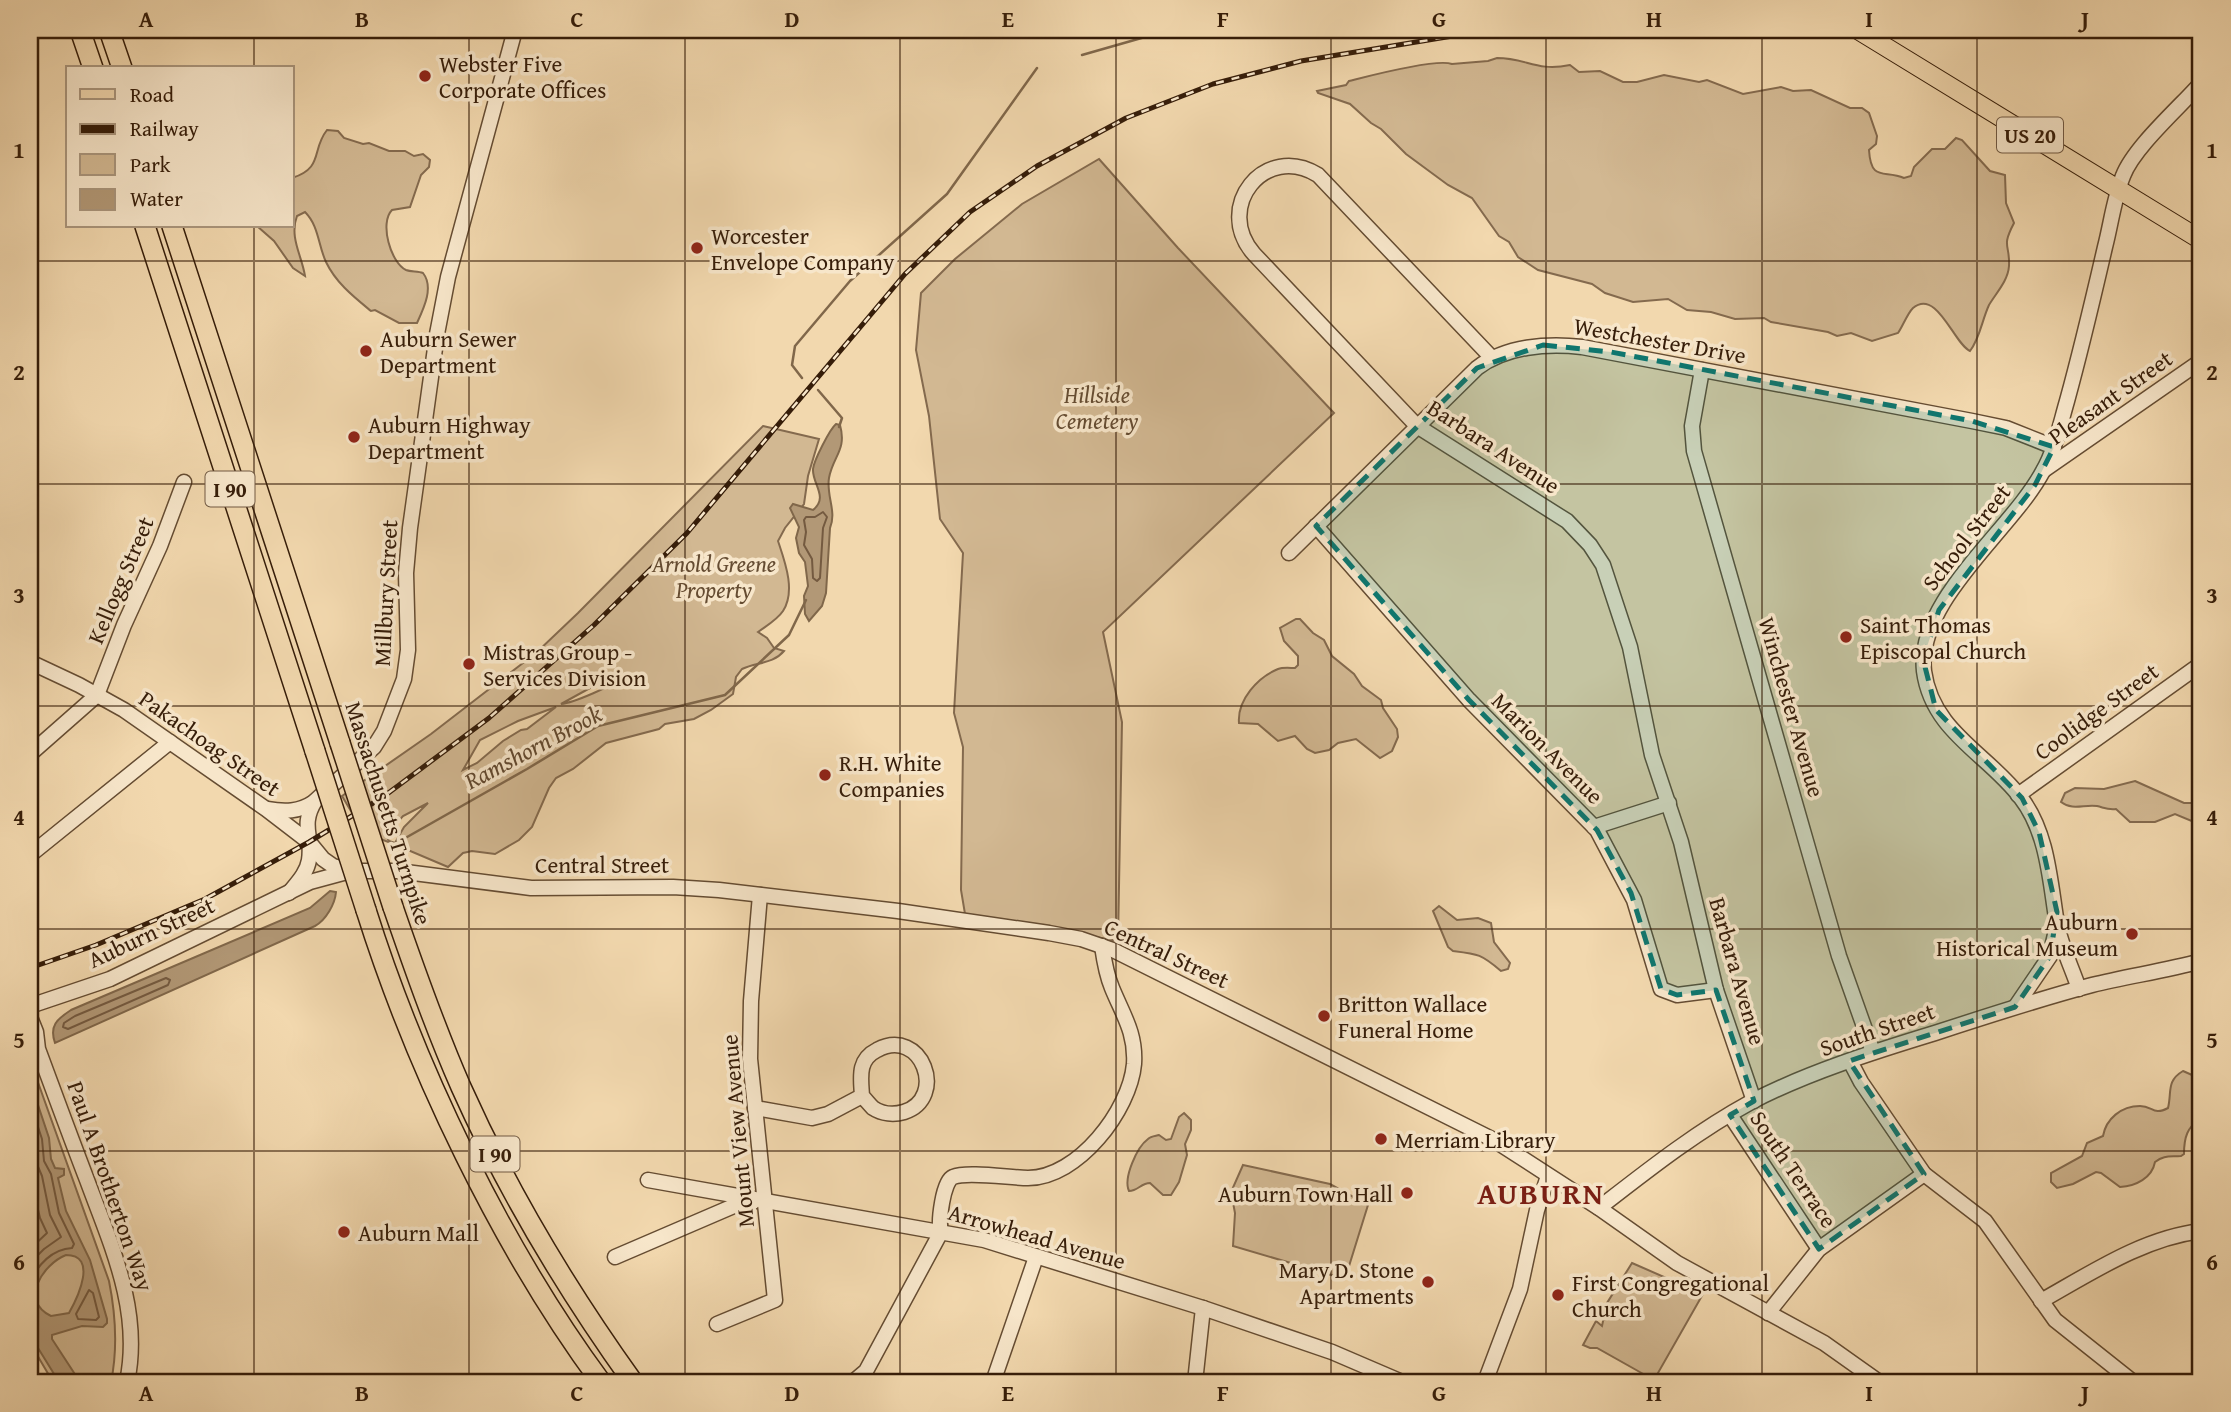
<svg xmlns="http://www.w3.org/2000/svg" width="2231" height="1412" viewBox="0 0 2231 1412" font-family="'Gentium Book Plus',serif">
	<rect width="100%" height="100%" fill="#f2d8ae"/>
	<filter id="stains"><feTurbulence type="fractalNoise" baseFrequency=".00286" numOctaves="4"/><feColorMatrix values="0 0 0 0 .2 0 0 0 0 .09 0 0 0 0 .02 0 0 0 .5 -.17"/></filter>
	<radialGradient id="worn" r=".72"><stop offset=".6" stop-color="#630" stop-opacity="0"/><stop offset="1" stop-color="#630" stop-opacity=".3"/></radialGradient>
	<g fill="#d2b892" stroke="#846a4e" stroke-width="2" fill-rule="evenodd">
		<path d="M1497,58C1527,58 1536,72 1570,65L1579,72L1600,71L1623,82H1637L1664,75L1699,82L1707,80L1743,94L1781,87L1793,91L1811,90L1850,108H1862L1869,113L1877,136L1876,144L1869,150C1871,183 1885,169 1904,178L1911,176L1914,167L1932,149H1945L1956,138L1962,140L1990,171L2005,175L2006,203L2014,223C2001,248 2010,243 2009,266C2008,281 1996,293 1989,305C1982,320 1980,338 1970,351C1954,344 1937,288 1913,308C1907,314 1903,326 1898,333L1872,341L1851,333L1837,336L1828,332L1771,322L1764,318L1735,319L1711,312L1687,310L1668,299L1633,302L1605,293L1592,284L1538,270L1518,257L1509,242L1499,236L1472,198L1448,185L1406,154L1381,129L1371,123L1350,104L1318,93L1317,91L1346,85L1349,81C1369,76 1436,58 1452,64L1488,61Z"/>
		<path d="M327,130L338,131L344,138L363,144L369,143L389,151H405L414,156L423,154L430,160L429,167L421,175L410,207L392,210C379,223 391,263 406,270C411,272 418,271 423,273C434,287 424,308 417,323H399L375,310L371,311C354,297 336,283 326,262C318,245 319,226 305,212L297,216C289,237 302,256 305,276L293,268L274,241L257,226H292V178C324,168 311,150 327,130Z"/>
		<polygon points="1099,159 1178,248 1334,413 1103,632 1122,722 1118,941 965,914 961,890 963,747 954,713 963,553 940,519 929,416 916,350 921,293 955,259 1022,204"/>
		<path d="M763,426L819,439L808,476L804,504L785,528L778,541C785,562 796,591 783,611C777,620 766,626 758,632L767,638L774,648L784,651C773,664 757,662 742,669L736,677L733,694L711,710L694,719L665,724L659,729L606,743L573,769L556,778L549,788L532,827L519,840L495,854L472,851L463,853L448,867L408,850L396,849L394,844L364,833L342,796L431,734L536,653L578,613ZM622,677C613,686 573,703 561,704L599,683ZM556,707L527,729L521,730L503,741L477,763L463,770L480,740L518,721ZM428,803L404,827L395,843L389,841L386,835L403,816Z"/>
		<path d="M1296,619H1300L1313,633L1324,640L1332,656L1354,674L1362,686L1381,700L1383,708L1397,729L1398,737L1392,751L1380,758L1356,739L1338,743L1329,750L1315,753L1307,749L1295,736L1278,741L1258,724L1239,723C1237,700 1258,677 1278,669C1283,667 1290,668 1295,668L1298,665V656L1284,641L1280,628Z"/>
		<path d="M2135,781L2184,803H2201V822H2194L2175,814L2155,822H2130L2116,809C2108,810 2105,808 2097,806C2084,804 2073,811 2061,802L2065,793L2075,788L2104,789Z"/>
		<path d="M1439,906L1457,920L1478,918L1491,923L1494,942L1510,963L1508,969L1501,971C1481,954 1478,954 1453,951L1448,947L1433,911Z"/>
		<path d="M30,1060L109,1281C116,1316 118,1348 111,1382H53L30,1343Z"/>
		<path d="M2183,1071L2201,1079V1117C2187,1128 2184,1137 2184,1154L2181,1156C2170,1157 2164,1155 2155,1162C2152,1178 2136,1186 2120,1187L2101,1173L2096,1172L2073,1184L2057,1188L2051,1182V1173L2082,1156L2087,1143L2103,1136C2106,1119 2121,1106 2140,1106C2153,1106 2153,1116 2168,1108C2172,1092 2166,1081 2183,1071Z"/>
		<path d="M1184,1113L1191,1120V1130L1185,1144L1187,1155L1179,1182L1171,1195H1163L1150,1183C1141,1183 1138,1191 1129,1191C1123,1178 1137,1147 1148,1139C1151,1136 1156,1136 1159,1135L1166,1140L1171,1139L1179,1117Z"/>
		<polygon points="1243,1165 1330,1184 1368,1205 1345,1279 1233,1246 1235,1213 1231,1192"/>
		<polygon points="1632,1263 1703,1294 1654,1380 1597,1348 1590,1348 1583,1345 1596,1321 1602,1326 1607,1303"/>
	</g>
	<g fill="#b29876" stroke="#80674a" stroke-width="2" fill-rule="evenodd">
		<path d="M836,424L840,425C847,450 833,456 829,478C826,496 837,511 830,528L826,593L822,606L809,621L805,614L804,596L808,586L805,562L799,553L796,538L799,527L790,508L793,504L813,510C829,497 812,484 813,469C814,460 830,429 836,424Z"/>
		<path d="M330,891L336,892C335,904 326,920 315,926L55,1043C49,1026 57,1019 71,1010L310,908Z"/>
		<path d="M30,1081L49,1138L51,1159L55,1168L64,1169V1175L58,1178L66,1211L90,1260L107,1319V1323L103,1327L82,1326L52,1335V1339L80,1382H59L30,1335ZM66,1255C98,1255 78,1297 69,1313L51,1316C19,1301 43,1264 66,1255Z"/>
	</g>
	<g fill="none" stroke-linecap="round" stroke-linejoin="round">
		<g stroke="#745a40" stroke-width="2">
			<polygon points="823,512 827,517 823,528 820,578 817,581 813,578 812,559 804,545 806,532 804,520 806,517 815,517"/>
			<polygon points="166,978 170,980 168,985 68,1029 63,1027 64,1023 75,1016"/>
			<path d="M30,1103L42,1139L44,1161L51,1174L59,1213L74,1244L72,1248C52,1249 38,1265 30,1281"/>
			<polyline points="30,1131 33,1140 33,1155 42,1176 50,1215 61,1237 44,1249 30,1263"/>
			<polyline points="30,1176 40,1218 47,1233 30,1249"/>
			<polygon points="89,1290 93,1293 99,1317 96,1320 78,1319 76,1314"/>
		</g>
		<g stroke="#80674a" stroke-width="2.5">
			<polyline points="1082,55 1159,33 1160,30"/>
			<polyline points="802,378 792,365 795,346 850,281 947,194 1037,68"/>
			<polyline points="818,390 842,418 839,427"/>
			<polyline points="393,845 527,769 598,726 725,695 789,635 806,600"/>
		</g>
		<defs>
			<g id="minor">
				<path d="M1492,358L1318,175C1265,142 1213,207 1254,254L1417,426L1567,521L1590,545L1603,565L1630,647L1652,755L1681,842L1716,990L1754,1101"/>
				<polyline points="1702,370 1692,426 1694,451 1839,956 1873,1052"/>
				<polyline points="2044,470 2201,361"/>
				<polyline points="1316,526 1469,700 1597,830 1634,900 1661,989 1677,995 1716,990"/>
				<path d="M1289,553L1477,368C1506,346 1547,343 1582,347L1972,421L2006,428L2054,447"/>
				<polyline points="30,662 79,685 124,710 266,809 309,842 323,859 333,866 350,871 398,871 531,888 673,887 719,890 898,911 1049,933 1081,939 1113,950 1494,1140 1599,1208 1677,1263 1824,1343 1879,1382"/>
				<polyline points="30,754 97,695 124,625 160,546 184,482"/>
				<polyline points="2018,795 2201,664"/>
				<path d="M267,809C285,812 299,812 314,802"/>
				<polyline points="1594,827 1669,803"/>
				<polyline points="30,855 170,742"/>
				<path d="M289,893C297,883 307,873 309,860C313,835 300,826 315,801L374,747L384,731L404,679L408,650L406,573L410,528L437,334L448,277L515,30"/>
				<path d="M2079,989C2072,968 2061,946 2057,924C2050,882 2048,833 2021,798C1988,754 1932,732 1924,671C1916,600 2012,530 2043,471C2055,450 2060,425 2067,401C2081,350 2093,299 2105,247C2111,224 2114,198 2123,176C2134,147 2180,107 2201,83"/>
				<polyline points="30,1006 110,979 310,882 347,872"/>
				<polyline points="2016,1006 2050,956 2057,926"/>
				<path d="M30,1017L36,1032L38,1049C54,1092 70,1136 87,1180C111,1245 142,1311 127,1382"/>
				<polyline points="1850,1061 1861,1082 1924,1174 1985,1221 2055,1320 2133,1382"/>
				<path d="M755,1108L812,1118L828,1114L862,1096C866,1100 869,1104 873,1108C882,1114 894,1115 904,1112C948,1098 922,1026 877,1050C857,1060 861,1078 862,1096"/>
				<polyline points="1730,1115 1819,1249"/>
				<polyline points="648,1180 984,1240 1203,1308 1332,1352 1402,1382"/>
				<path d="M1599,1208C1648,1170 1696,1132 1751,1102C1806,1073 1876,1051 1935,1033C1987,1016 2039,999 2092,985C2128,976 2165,971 2201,961"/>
				<polyline points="615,1257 736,1205 753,1202"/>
				<path d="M2041,1301C2091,1273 2143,1238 2201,1231"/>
				<polyline points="1768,1313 1819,1249 1924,1174"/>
				<polyline points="717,1324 775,1300 750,1059 751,1001 760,895"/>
				<path d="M853,1382L866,1371L941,1232C938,1222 943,1181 953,1177C967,1171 1011,1178 1028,1178C1078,1178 1130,1110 1134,1064C1136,1033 1123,1015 1112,988C1106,974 1104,960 1102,946"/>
				<polyline points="993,1382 1036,1257"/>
				<polyline points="1195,1382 1203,1308"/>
				<polyline points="1485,1382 1520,1289 1537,1210 1548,1176"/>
			</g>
			<polyline id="major" points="1858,30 2201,240"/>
			<g id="highway">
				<polyline points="80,30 93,68"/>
				<polyline points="109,30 122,68"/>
				<polyline points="145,226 315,751"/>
				<polyline points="172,226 340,743"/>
				<path d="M393,907C414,968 435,1028 461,1087C507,1190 567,1290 633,1382"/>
				<path d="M366,910C416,1069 502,1248 601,1382"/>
			</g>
		</defs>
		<use href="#minor" stroke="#654c32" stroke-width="17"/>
		<use href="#major" stroke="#361d09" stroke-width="20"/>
		<use href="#highway" stroke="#361d09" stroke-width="22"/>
		<use href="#minor" stroke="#f7e6ca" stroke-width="14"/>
		<use href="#major" stroke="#f2d8ae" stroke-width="18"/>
		<use href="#highway" stroke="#f2d8ae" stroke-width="19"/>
		<defs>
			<polyline id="rail" points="30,968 96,945 205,899 309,842 383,797 489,718 594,625 687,533 905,274 970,212 1037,166 1126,118 1213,84 1301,61 1489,30"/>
		</defs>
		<use href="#rail" stroke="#361d09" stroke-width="5"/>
		<use href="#rail" stroke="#f7e6ca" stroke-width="2.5" stroke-dasharray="8" stroke-linecap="butt"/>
		<defs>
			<g id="highway-bridge">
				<polyline points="340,743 393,907"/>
				<polyline points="315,751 366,910"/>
			</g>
		</defs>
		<use href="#highway-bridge" stroke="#361d09" stroke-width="22" stroke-linecap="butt"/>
		<use href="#highway-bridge" stroke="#f2d8ae" stroke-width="19"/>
	</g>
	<path fill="#0f766e" fill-opacity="0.2" stroke="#0f766e" stroke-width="5" stroke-dasharray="14 9" stroke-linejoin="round" d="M1543,345L1611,352L1972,421L2054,447L2035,485L1939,610L1923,659L1936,710L2022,798L2039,832L2057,912L2050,956L2015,1007L1849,1061L1924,1174L1819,1249L1730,1115L1754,1101L1716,990L1677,995L1661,989L1631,893L1597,830L1469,700L1316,526L1477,368Z"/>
	<path fill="none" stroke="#361d09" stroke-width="2" stroke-opacity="0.55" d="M254,30V68M469,30V1382M685,30V1382M900,30V1382M1116,30V1382M1331,30V1382M1546,30V1382M1762,30V1382M1977,30V1382M254,226V1382M30,261H2201M30,484H2201M30,706H2201M30,929H2201M30,1151H2201"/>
	<g fill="#8f2418" stroke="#f7e6ca" stroke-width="2.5">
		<circle cx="425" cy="76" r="7"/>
		<circle cx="697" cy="248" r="7"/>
		<circle cx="366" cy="351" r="7"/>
		<circle cx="354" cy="437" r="7"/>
		<circle cx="1846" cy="637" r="7"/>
		<circle cx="469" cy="664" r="7"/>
		<circle cx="825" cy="775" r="7"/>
		<circle cx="2132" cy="934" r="7"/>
		<circle cx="1324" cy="1016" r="7"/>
		<circle cx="1381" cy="1139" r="7"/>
		<circle cx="1407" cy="1193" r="7"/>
		<circle cx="344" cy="1232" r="7"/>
		<circle cx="1428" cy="1282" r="7"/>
		<circle cx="1558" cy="1295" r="7"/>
	</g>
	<g text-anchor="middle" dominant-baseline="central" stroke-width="7" stroke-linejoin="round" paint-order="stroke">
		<g fill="#f7e6ca" stroke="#705943" stroke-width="2">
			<rect x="1997" y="117.5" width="66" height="35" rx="5"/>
			<rect x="205.5" y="471.5" width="49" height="35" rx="5"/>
			<rect x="470.5" y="1136.5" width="49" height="35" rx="5"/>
		</g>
		<g font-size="21" font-weight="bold" fill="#361d09">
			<text x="2030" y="135">US 20</text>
			<text x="230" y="489">I 90</text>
			<text x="495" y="1154">I 90</text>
		</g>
		<g font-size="23" fill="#361d09" stroke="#f7e6ca" text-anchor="start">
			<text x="439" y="63">Webster Five<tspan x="439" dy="26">Corporate Offices</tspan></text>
			<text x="711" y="235">Worcester<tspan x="711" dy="26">Envelope Company</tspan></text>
			<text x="380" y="338">Auburn Sewer<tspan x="380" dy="26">Department</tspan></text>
			<text x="368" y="424">Auburn Highway<tspan x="368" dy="26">Department</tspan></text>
			<text x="1860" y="624">Saint Thomas<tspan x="1860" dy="26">Episcopal Church</tspan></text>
			<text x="483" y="651">Mistras Group -<tspan x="483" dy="26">Services Division</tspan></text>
			<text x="839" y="762">R.H. White<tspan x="839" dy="26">Companies</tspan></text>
			<text x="2118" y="921" text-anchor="end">Auburn<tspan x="2118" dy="26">Historical Museum</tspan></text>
			<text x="1338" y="1003">Britton Wallace<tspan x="1338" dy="26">Funeral Home</tspan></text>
			<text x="1395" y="1139">Merriam Library</text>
			<text x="1393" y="1193" text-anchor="end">Auburn Town Hall</text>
			<text x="358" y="1232">Auburn Mall</text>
			<text x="1414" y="1269" text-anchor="end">Mary D. Stone<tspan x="1414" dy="26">Apartments</tspan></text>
			<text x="1572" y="1282">First Congregational<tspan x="1572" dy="26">Church</tspan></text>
		</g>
		<g font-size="23" fill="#361d09" stroke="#f7e6ca">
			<text transform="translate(1660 340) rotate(10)">Westchester Drive</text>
			<text transform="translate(2110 397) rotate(-35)">Pleasant Street</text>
			<text transform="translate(1494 446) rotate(33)">Barbara Avenue</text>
			<text transform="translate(1966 537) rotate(-52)">School Street</text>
			<text transform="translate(120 580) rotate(-67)">Kellogg Street</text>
			<text transform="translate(385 593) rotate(-87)">Millbury Street</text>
			<text transform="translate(1792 707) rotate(74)">Winchester Avenue</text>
			<text transform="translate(2096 711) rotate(-36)">Coolidge Street</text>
			<text transform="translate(210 743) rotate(35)">Pakachoag Street</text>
			<text transform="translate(1548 748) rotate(45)">Marion Avenue</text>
			<text transform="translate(389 813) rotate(72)">Massachusetts Turnpike</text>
			<text x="602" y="864">Central Street</text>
			<text transform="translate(151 932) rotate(-25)">Auburn Street</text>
			<text transform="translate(1167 953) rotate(25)">Central Street</text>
			<text transform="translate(1738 971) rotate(74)">Barbara Avenue</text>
			<text transform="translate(1877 1029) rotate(-19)">South Street</text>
			<text transform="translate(737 1131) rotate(-95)">Mount View Avenue</text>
			<text transform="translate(1794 1169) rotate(56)">South Terrace</text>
			<text transform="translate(111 1186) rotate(71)">Paul A Brotherton Way</text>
			<text transform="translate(1037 1236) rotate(16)">Arrowhead Avenue</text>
		</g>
		<g font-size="23" font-style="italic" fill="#654c32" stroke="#f7e6ca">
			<text x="1097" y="394">Hillside<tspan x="1097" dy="26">Cemetery</tspan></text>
			<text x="714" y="563">Arnold Greene<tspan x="714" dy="26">Property</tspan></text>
		</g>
		<g font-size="24" font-style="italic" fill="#61482f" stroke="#f7e6ca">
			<text transform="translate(533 747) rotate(-28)">Ramshorn Brook</text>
		</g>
		<g font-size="30" font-weight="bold" letter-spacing="2" fill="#7a1f14" stroke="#f7e6ca">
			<text x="1541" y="1193">AUBURN</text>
		</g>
	</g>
	<rect width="2231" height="1412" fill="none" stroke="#f2d8ae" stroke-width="77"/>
	<rect x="66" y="66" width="228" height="161" fill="#f7e6ca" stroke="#aa967d" stroke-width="2"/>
	<rect x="80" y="89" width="35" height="10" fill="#f2d8ae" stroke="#aa967d" stroke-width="2"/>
	<text x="130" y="102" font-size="21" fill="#361d09">Road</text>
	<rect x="80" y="124" width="35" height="10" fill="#361d09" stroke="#aa967d" stroke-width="2"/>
	<text x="130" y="136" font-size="21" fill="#361d09">Railway</text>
	<rect x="80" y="154" width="35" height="21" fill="#d2b892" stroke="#aa967d" stroke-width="2"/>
	<text x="130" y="172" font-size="21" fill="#361d09">Park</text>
	<rect x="80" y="189" width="35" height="21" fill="#b29876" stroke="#aa967d" stroke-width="2"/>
	<text x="130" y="206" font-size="21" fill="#361d09">Water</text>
	<rect x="38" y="38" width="2154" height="1336" fill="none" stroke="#361d09" stroke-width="2.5"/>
	<g font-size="23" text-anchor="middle" font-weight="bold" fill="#361d09">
		<text x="146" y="27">A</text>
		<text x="362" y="27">B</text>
		<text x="577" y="27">C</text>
		<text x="792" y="27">D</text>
		<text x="1008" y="27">E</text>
		<text x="1223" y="27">F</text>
		<text x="1439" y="27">G</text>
		<text x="1654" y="27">H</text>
		<text x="1869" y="27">I</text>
		<text x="2085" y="27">J</text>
		<text x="19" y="158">1</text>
		<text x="2212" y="158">1</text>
		<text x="19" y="380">2</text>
		<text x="2212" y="380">2</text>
		<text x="19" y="603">3</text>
		<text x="2212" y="603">3</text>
		<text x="19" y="825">4</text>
		<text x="2212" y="825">4</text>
		<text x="19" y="1048">5</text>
		<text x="2212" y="1048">5</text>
		<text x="19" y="1270">6</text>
		<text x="2212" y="1270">6</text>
		<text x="146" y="1401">A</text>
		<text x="362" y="1401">B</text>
		<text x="577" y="1401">C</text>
		<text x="792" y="1401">D</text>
		<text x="1008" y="1401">E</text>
		<text x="1223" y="1401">F</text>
		<text x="1439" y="1401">G</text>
		<text x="1654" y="1401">H</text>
		<text x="1869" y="1401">I</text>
		<text x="2085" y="1401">J</text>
	</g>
	<rect width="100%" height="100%" filter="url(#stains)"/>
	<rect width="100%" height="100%" fill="url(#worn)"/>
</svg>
